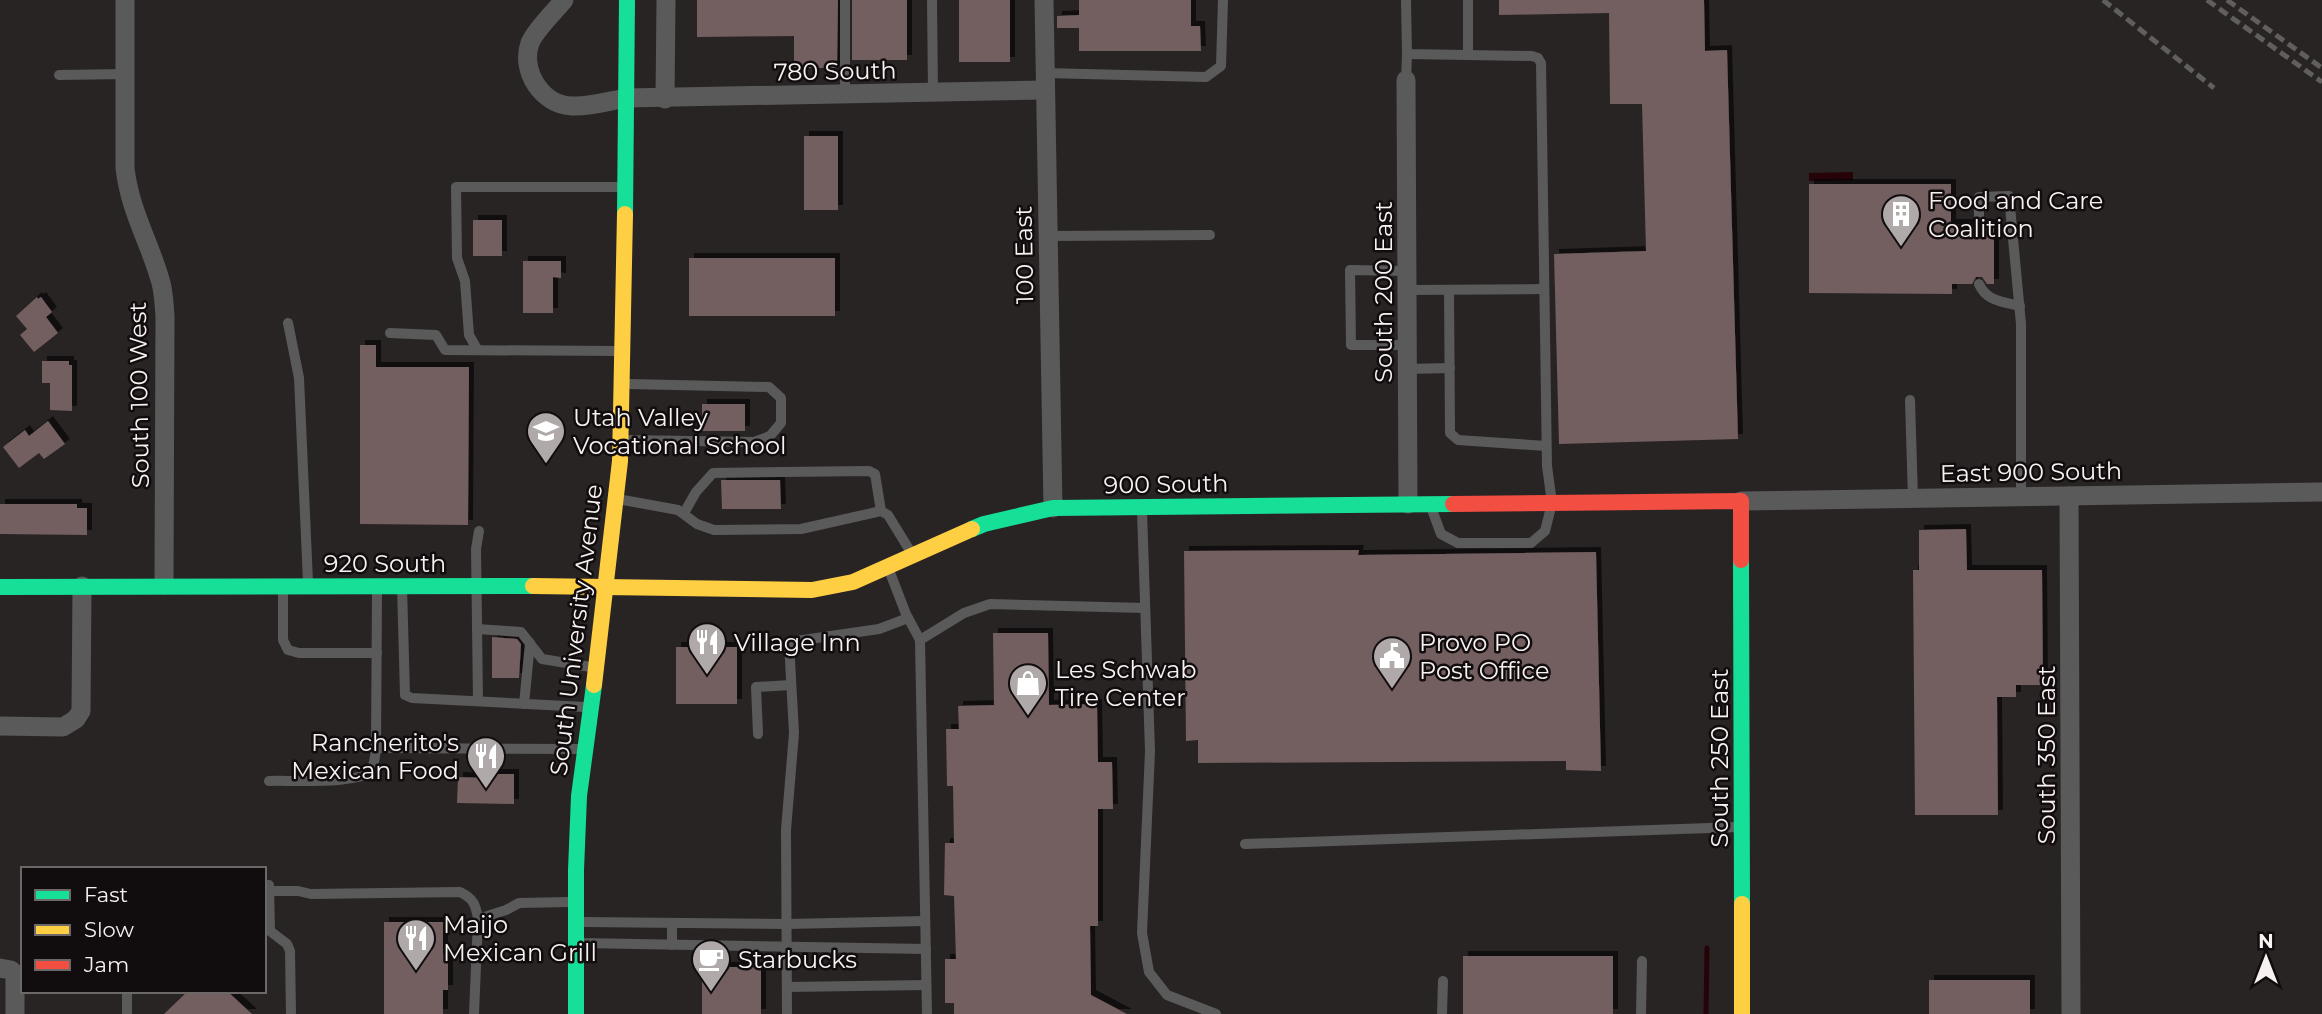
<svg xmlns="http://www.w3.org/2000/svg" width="2322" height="1014" viewBox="0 0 2322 1014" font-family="Montserrat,sans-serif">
	<defs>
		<filter id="shadow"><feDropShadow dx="5" dy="-5" stdDeviation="0" flood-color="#0009"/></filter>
	</defs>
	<rect width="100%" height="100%" fill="#292424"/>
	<polygon fill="#260309" points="1853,172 1853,180 1809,181 1809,173"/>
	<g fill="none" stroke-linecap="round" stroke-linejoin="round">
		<polyline stroke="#260309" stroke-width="5" points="1706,1014 1707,948"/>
	</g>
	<g fill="#735e60" filter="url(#shadow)">
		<polygon points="697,0 838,0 837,68 794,68 794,36 697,37"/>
		<rect x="852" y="0" width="55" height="60"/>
		<rect x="959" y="0" width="51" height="62"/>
		<polygon points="1079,0 1191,0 1191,26 1200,26 1201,51 1079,51 1079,28 1057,28 1057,16 1079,15"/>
		<polygon points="1499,0 1704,0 1705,51 1727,50 1738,439 1559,444 1554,254 1646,251 1642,104 1610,104 1609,13 1499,15"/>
		<rect x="804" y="136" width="34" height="74"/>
		<polygon points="1809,184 1951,184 1951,224 1972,224 1973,228 1978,231 1983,230 1986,224 1994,224 1994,284 1987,284 1982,277 1976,277 1972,284 1952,284 1952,294 1809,293"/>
		<rect x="473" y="220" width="29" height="36"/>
		<rect x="689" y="258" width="146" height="58"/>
		<polygon points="523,261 561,261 561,278 553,277 553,313 523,313"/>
		<polygon points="37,297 38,299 41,297 52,312 46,317 58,333 34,352 20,335 27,329 16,316"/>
		<polygon points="360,345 376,345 376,367 469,367 468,525 360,524"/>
		<polygon points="42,361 69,361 69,365 72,365 72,411 50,410 50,383 42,383"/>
		<rect x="702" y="404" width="43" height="27"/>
		<polygon points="48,421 65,444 44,459 39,453 19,468 3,447 25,430 29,436"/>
		<polygon points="721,480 780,480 781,509 722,509"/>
		<polygon points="0,504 77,504 77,508 87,508 87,535 0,534"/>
		<polygon points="1966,529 1967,570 2042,570 2043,685 2016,685 2016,697 1997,697 1998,815 1915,815 1913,570 1919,570 1919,530"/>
		<polygon points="1359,550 1358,555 1596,552 1601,771 1566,770 1566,761 1198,763 1198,740 1186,741 1184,551"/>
		<polygon points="993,633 1048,633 1049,705 1097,704 1098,762 1112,762 1113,809 1098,809 1098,926 1090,926 1091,995 1127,1014 954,1014 954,1003 945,1003 945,959 956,959 954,896 944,895 945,843 954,843 953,786 947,786 946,729 959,729 958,706 994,705"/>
		<polygon points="492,637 517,639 521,644 519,678 492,678"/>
		<rect x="676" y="647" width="61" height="57"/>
		<polygon points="485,774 514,774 514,804 457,803 458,777 485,778"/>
		<polygon points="384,922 443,922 443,954 448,954 448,990 443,990 443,1014 384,1014"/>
		<rect x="1463" y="956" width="150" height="58"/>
		<rect x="702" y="967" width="59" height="47"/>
		<rect x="1929" y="980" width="101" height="34"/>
		<polygon points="188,991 227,991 252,1014 164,1014"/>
	</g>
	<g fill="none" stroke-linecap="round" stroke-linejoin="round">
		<g stroke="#5a5a5a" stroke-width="10">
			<polyline points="932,0 933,93"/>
			<polyline points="1406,0 1407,54 1532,56 1538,58 1541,63 1547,466 1552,503 1545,531 1531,543 1458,543 1441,534 1431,507"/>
			<polyline points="1468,0 1468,55"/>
			<polyline points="1044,73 1206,77 1221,66 1223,0"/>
			<polyline points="59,75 125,74"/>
			<polyline points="1406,80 1407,54"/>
			<polyline points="845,95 845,0"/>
			<polyline points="1979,224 1979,197 2009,196 2021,324 2021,497"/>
			<polyline points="1048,236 1210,235"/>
			<polyline points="1407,271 1350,270 1351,345 1408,345"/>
			<path d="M1979,284C1986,301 2003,302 2020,306"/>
			<polyline points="1407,290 1544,289"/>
			<polyline points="1449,290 1450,433 1458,440 1546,446"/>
			<polyline points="288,323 299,378 308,582"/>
			<polyline points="390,333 436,335 445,350 618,351"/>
			<polyline points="477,349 469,335 465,281 457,258 456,187 619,187"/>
			<polyline points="1408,369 1450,368"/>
			<polyline points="1910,400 1913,499"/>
			<polyline points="628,440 754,442 770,436 781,423 781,398 769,387 629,384"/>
			<polyline points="623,500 678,510 697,524 714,530 801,529 881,511 888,515 912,554"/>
			<polyline points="1142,511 1150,751 1142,933 1149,972 1167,995 1216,1014"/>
			<polyline points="684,513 696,492 713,473 869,471 875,474 881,511"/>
			<polyline points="889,570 906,614 920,640 927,1014"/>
			<polyline points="283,586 283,640 288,650 299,653 377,653"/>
			<polyline points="402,587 405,695 412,698 585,707"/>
			<polyline points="477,629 521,632 542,659 591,667"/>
			<polyline points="920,640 964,613 990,604 1145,608"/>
			<polyline points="478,701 476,549 479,531"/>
			<polyline points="524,704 530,643"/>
			<polyline points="758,734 756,687 791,685"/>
			<polyline points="376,748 579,749"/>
			<path d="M269,781C288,780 363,785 371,770C375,764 375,755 376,748L377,589"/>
			<polyline points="1245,844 1738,827"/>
			<polyline points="264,885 269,885 270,931 287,944 290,951 291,1014"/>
			<path d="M269,891H298L311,894L460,892C473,898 476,905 478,919L474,1014"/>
			<polyline points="478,919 506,910 519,903 569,902"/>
			<polyline points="583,922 786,924 925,921"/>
			<polyline points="672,923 672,945"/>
			<polyline points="580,943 926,949"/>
			<polyline points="787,987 926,985"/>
			<polyline points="127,1014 127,991"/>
			<polyline points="787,1014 786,830 794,733 789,642 879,629 908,618"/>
			<polyline points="1442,1014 1443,981"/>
			<polyline points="1641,1014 1642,961"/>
		</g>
		<g stroke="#5a5a5a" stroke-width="19">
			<path d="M125,0V168C130,212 150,242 161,283C164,294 164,306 165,316L164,585"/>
			<path d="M564,0C555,11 535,30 530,43C520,71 542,105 572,106C589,107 609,101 626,98L1044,90"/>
			<polyline points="1044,0 1053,508"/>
			<polyline points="1406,80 1408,504"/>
			<polyline points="665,99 666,0"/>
			<polyline points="2069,496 2071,1014"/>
			<polyline points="1741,501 2322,492"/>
			<polyline points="0,726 63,727 76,719 81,711 82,586"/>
			<polyline points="0,968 11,970 15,974 15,1014"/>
		</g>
		<g stroke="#16e098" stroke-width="16">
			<polyline points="625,214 627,0"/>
			<polyline points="972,529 984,524 1053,508 1453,504"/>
			<polyline points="1741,560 1742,904"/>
			<polyline points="0,587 533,586"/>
			<polyline points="576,1014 576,870 579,796 594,685"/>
		</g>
		<g stroke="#ffcf43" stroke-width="16">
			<polyline points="533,586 812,590 853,582 972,529"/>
			<polyline points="594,685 620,461 625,214"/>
			<polyline points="1742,904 1742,1014"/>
		</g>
		<polyline stroke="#f24e42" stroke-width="16" points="1453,504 1741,501 1741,560"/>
		<g stroke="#605e5e" stroke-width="5" stroke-dasharray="10 5" stroke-linecap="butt">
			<polyline points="2103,0 2214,88"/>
			<polyline points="2207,0 2322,82"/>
			<polyline points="2227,0 2322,68"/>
		</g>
	</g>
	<defs>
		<symbol id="building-pin" viewBox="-11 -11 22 30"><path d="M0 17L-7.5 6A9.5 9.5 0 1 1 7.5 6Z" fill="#b0a9a9" stroke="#110c0d"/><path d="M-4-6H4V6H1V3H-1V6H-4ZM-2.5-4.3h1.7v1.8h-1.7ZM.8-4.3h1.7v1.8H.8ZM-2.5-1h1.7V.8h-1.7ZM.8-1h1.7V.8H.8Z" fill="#fff"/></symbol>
		<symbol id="school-pin" viewBox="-11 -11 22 30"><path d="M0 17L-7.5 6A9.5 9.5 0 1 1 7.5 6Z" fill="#b0a9a9" stroke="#110c0d"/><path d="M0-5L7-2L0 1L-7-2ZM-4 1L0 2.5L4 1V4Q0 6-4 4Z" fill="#fff"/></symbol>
		<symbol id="restaurant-pin" viewBox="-11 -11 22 30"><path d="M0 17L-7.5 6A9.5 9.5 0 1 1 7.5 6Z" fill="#b0a9a9" stroke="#110c0d"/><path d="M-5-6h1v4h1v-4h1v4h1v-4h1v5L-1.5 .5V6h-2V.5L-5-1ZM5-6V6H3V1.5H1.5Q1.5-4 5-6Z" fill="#fff"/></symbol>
		<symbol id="civic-pin" viewBox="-11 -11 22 30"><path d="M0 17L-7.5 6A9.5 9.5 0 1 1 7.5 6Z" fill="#b0a9a9" stroke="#110c0d"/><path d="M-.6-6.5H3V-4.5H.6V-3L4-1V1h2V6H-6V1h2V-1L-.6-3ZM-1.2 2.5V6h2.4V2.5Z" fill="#fff"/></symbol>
		<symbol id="shop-pin" viewBox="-11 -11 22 30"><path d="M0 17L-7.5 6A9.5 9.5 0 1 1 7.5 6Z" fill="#b0a9a9" stroke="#110c0d"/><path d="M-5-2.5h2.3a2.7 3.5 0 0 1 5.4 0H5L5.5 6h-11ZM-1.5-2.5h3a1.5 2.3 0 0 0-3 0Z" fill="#fff"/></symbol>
		<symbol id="cafe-pin" viewBox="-11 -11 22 30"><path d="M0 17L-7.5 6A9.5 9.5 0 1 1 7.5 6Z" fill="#b0a9a9" stroke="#110c0d"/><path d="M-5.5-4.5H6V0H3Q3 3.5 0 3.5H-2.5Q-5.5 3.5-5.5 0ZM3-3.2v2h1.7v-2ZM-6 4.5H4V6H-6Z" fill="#fff"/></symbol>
	</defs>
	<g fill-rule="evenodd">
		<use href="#building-pin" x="1879" y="192" width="44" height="60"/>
		<use href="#school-pin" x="524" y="409" width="44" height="60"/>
		<use href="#restaurant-pin" x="685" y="620" width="44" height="60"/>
		<use href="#civic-pin" x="1370" y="634" width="44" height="60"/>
		<use href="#shop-pin" x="1006" y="661" width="44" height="60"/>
		<use href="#restaurant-pin" x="464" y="734" width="44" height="60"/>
		<use href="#restaurant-pin" x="394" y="916" width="44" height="60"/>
		<use href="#cafe-pin" x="689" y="937" width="44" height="60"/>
	</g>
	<g text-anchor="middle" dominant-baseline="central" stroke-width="5" stroke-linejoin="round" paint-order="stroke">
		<g font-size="24" fill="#f8f1f1" stroke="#110c0d">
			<text transform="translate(835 71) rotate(-1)">780 South</text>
			<text transform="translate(1024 255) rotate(-91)">100 East</text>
			<text transform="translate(1383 292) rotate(-90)">South 200 East</text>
			<text transform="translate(139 395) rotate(-91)">South 100 West</text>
			<text transform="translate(2031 472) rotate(-1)">East 900 South</text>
			<text transform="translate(1166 484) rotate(-1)">900 South</text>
			<text x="385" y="563">920 South</text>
			<text transform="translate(576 630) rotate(-83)">South University Avenue</text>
			<text transform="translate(2046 755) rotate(-90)">South 350 East</text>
			<text transform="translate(1719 758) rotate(-90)">South 250 East</text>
		</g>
		<g font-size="24" fill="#f8f1f1" stroke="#110c0d" text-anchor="start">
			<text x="1928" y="200">Food and Care<tspan x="1928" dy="28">Coalition</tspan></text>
			<text x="573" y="417">Utah Valley<tspan x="573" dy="28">Vocational School</tspan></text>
			<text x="734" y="642">Village Inn</text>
			<text x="1419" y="642">Provo PO<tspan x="1419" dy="28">Post Office</tspan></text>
			<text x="1055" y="669">Les Schwab<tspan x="1055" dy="28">Tire Center</tspan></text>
			<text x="459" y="742" text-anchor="end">Rancherito's<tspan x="459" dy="28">Mexican Food</tspan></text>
			<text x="443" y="924">Maijo<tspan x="443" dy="28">Mexican Grill</tspan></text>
			<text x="738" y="959">Starbucks</text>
		</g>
	</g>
	<rect x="21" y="867" width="245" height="126" fill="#110c0d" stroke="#6d6868" stroke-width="2"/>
	<rect x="35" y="890" width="35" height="10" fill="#16e098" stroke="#6d6868" stroke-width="2"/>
	<text x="84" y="902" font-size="21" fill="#f8f1f1">Fast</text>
	<rect x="35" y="925" width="35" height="10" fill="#ffcf43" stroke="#6d6868" stroke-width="2"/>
	<text x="84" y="937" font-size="21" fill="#f8f1f1">Slow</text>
	<rect x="35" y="960" width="35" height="10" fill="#f24e42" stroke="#6d6868" stroke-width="2"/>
	<text x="84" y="972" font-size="21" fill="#f8f1f1">Jam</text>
	<g transform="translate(2266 958)" stroke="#110c0d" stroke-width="5" paint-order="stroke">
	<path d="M0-5L12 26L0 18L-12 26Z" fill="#f8f1f1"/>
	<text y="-10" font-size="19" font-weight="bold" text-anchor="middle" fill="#f8f1f1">N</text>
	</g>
</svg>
